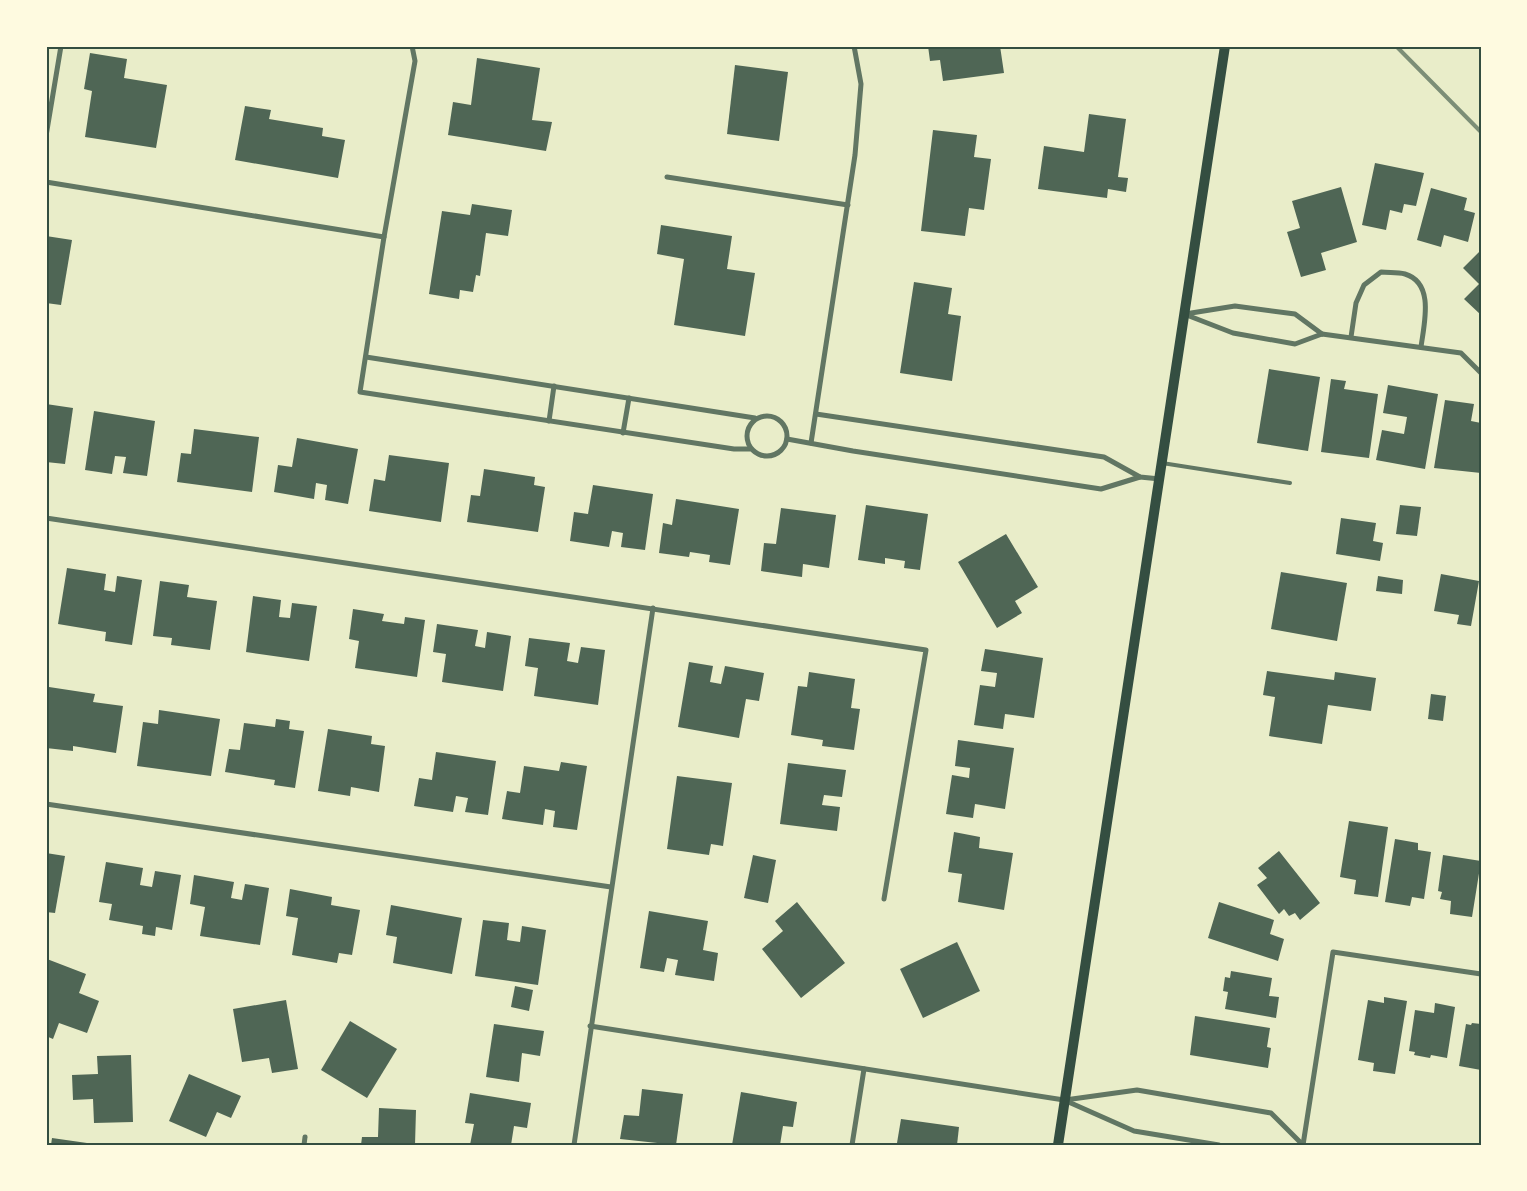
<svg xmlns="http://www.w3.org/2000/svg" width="1527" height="1191" viewBox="0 0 1527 1191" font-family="Montserrat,sans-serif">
	<rect width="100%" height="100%" fill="#e9edc9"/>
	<g fill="#4f6655">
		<polygon points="928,46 1000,46 1004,73 943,81 940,60 930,61"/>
		<polygon points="90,53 127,59 124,78 167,85 156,148 85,137 92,91 84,89"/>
		<polygon points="477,58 540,68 532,120 552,122 546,151 448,135 453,102 471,105"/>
		<polygon points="735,65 788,72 779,141 727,134"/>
		<polygon points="245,106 271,110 269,119 323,128 322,136 345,140 338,178 235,160"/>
		<polygon points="1089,114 1126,119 1118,177 1128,178 1126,192 1108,189 1107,198 1038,189 1044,146 1084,152"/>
		<polygon points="933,130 977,135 974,157 991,159 984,210 969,208 965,236 921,231"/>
		<polygon points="1375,163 1424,173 1416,206 1404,204 1402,213 1390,210 1386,230 1362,225"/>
		<polygon points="1341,187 1357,242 1321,253 1326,270 1301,277 1287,232 1300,228 1292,201"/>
		<polygon points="1431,188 1467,198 1464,210 1475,213 1468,242 1444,235 1441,247 1417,240"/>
		<polygon points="472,204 512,210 508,236 486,233 480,276 476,275 473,292 460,290 459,299 429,294 442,211 470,215"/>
		<polygon points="661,225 732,236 727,269 755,273 745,336 674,325 684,259 657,254"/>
		<polygon points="46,236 72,240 61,305 46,303"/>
		<polygon points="1481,250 1481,315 1464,299 1479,284 1463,268"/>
		<polygon points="914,282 952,288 948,314 961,316 952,381 900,373"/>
		<polygon points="1269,369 1320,377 1308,451 1257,443"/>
		<polygon points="1331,379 1346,381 1344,389 1378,394 1369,458 1321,452"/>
		<polygon points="1388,385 1438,394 1425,469 1376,460 1382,430 1404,434 1407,417 1383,413"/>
		<polygon points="1445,400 1474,404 1471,421 1481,423 1481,473 1434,468"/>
		<polygon points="46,404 73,408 65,464 46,462"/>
		<polygon points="94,411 155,421 147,476 123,473 126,457 115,456 112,474 85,470"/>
		<polygon points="194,429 259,437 252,492 177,482 181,453 191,454"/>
		<polygon points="297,438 358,449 348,504 325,500 327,485 316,483 314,499 274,492 278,465 292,467"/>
		<polygon points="389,455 449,463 441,522 369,511 374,479 385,481"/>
		<polygon points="484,469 535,477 534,485 545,487 538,532 467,522 471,495 480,496"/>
		<polygon points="593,485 653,494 645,550 621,547 623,533 612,531 609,547 570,541 574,512 588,514"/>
		<polygon points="676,499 739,509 730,565 709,562 710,555 690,552 689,557 659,553 663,523 672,525"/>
		<polygon points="866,505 928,514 920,570 904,568 905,561 885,558 885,564 858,560"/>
		<polygon points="1400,505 1421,507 1417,536 1396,534"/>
		<polygon points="781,508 836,515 829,568 803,564 802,577 761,571 764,543 776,544"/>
		<polygon points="1341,518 1376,523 1373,541 1383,543 1380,561 1336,554"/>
		<polygon points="1006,534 1038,587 1015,601 1022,613 997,628 958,562"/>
		<polygon points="67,568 106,574 104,590 115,592 117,576 142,580 132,645 105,641 106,632 58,624"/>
		<polygon points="1281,572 1347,583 1337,641 1271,629"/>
		<polygon points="1441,574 1479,581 1471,626 1457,624 1459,615 1434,611"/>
		<polygon points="1378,576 1403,580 1402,594 1376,591"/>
		<polygon points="160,581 189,585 187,597 217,601 210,650 171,645 172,638 153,636"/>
		<polygon points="253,596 281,600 279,617 290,618 292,603 317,606 309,661 246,652"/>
		<polygon points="353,609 384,614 382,621 404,624 405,617 425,620 417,677 355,668 359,641 349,639"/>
		<polygon points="437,624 478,630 475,646 485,648 487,632 511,636 503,691 442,682 446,654 433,652"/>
		<polygon points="529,638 570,643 567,661 578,663 581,647 605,650 598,705 534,696 538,668 525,666"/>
		<polygon points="985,649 1043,658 1034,718 1005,714 1003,729 974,725 980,685 995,687 997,673 981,671"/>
		<polygon points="689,662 713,666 710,682 721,684 725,666 764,673 759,701 746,699 739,738 678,727"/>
		<polygon points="1267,671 1334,680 1335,672 1376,678 1371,711 1328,705 1322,744 1269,736 1275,697 1263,695"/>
		<polygon points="809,672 855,679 851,708 860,709 854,750 822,746 823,740 791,735 798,686 807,687"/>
		<polygon points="49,687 95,694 93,702 123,706 116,753 73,746 73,751 46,748 46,707"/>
		<polygon points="1431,694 1446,696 1443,721 1428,719"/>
		<polygon points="159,710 220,719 211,776 137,766 143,722 158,724"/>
		<polygon points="276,719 290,721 289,729 304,731 295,788 274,785 275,780 225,772 229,749 240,750 244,723 275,727"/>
		<polygon points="328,729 372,736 371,744 385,746 379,792 351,787 350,796 318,791"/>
		<polygon points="958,740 1014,748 1005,809 975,804 973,818 946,814 952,775 969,778 970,768 955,766"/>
		<polygon points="436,752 496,761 488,815 465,812 468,798 456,796 453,812 414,806 419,778 432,780"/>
		<polygon points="561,762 587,766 577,830 553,827 555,811 545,809 543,825 502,819 507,791 520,793 524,766 559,771"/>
		<polygon points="788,763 846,770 842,797 824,795 822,805 840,807 837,831 780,824"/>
		<polygon points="677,776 732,783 723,846 711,844 709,855 667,849"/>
		<polygon points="1349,821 1388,827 1378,897 1354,894 1356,880 1340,877"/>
		<polygon points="954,832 980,837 979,848 1013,853 1004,910 958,902 962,874 948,872"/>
		<polygon points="1395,839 1418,843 1418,850 1431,852 1424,899 1412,897 1410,906 1385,902"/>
		<polygon points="1279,851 1320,903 1300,920 1295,913 1289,916 1284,909 1279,914 1257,885 1267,878 1258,868"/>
		<polygon points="46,853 65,856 55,913 46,912"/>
		<polygon points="753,855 776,860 768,903 744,898"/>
		<polygon points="1443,855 1481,861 1472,917 1450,914 1451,901 1440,899 1442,892 1438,891"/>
		<polygon points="106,862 143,868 140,885 152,887 155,871 181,875 172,930 156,927 155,936 142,934 143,926 109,920 112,904 99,902"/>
		<polygon points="194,875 234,882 231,898 242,900 245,884 269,888 260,945 200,936 205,907 190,904"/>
		<polygon points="290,889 332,897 331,905 360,910 352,955 339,953 337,963 292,955 298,918 286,916"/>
		<polygon points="797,902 845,963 801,998 762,949 783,931 775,921"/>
		<polygon points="1219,902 1274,920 1270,934 1284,939 1278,961 1208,938"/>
		<polygon points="391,905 462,918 452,974 393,963 397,937 386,935"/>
		<polygon points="649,911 708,921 703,950 718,953 714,981 675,975 678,960 667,958 664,972 640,968"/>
		<polygon points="483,920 509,923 507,940 520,942 522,926 546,930 538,985 475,976"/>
		<polygon points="957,942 980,991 923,1018 900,969"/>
		<polygon points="47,959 86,974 79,993 99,1001 87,1033 59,1023 53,1039 46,1036"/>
		<polygon points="1231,971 1272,978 1269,996 1279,997 1276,1018 1225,1009 1228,992 1223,991 1225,977 1230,978"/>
		<polygon points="515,986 533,990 529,1011 511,1007"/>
		<polygon points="1384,997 1407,1001 1395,1074 1373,1071 1374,1063 1358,1060 1368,1000 1384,1003"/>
		<polygon points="286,1000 298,1069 272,1073 269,1058 242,1062 233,1009"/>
		<polygon points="1435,1003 1455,1007 1447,1058 1431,1055 1430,1058 1414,1055 1415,1052 1409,1051 1415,1010 1434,1013"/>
		<polygon points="1195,1016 1270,1028 1267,1047 1271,1048 1268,1068 1190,1055"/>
		<polygon points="350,1021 397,1049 367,1098 321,1070"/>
		<polygon points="1472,1023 1481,1024 1481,1070 1459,1066 1466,1024 1471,1025"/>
		<polygon points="494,1024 544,1031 540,1056 522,1053 519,1082 486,1077"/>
		<polygon points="131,1055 133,1122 94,1123 93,1099 73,1100 72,1075 98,1074 97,1056"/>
		<polygon points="189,1074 241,1096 231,1118 217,1112 206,1137 169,1121"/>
		<polygon points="642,1089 683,1094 676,1145 620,1139 624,1115 639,1116"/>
		<polygon points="741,1092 797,1102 793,1127 783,1126 780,1145 732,1145"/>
		<polygon points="470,1093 531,1103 527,1128 514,1126 511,1145 470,1145 474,1124 465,1123"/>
		<polygon points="379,1108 416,1110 415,1145 361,1145 362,1137 378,1137"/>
		<polygon points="901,1119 959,1127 957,1145 911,1145 897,1143"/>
		<polygon points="52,1138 94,1144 94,1145 51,1145"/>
	</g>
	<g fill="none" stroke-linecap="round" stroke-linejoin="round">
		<polyline stroke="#617663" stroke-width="4" points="1162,463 1290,483"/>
		<g stroke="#617663" stroke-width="5">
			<polyline points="412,46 415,61 384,237 360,392 734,449 750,449"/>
			<polyline points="46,136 61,46"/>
			<polyline points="667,177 848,205"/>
			<polyline points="46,182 384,237"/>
			<polyline points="1184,314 1233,333 1295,344 1322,334 1461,353 1481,373"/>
			<polyline points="1185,314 1235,306 1295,314 1322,334"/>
			<path d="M1351,337L1356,303L1364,285L1381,272C1389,273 1397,272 1405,274C1435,283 1424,324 1421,347"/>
			<polyline points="366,357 755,418"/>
			<polyline points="816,414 1104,457 1140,477 1160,479"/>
			<circle cx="767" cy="436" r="20"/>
			<polyline points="549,421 554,386"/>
			<polyline points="623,433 629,398"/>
			<polyline points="787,439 853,451 1101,489 1140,477"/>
			<polyline points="811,443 855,155 861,84 854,46"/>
			<polyline points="46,518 926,650 884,899"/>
			<polyline points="46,804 611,887"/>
			<polyline points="590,1026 1064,1100 1134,1131 1219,1145"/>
			<polyline points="1065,1100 1137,1090 1271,1113 1303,1145"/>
			<polyline points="304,1145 305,1137"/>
			<polyline points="574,1145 653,608"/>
			<polyline points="852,1145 864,1069"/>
			<polyline points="1303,1145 1333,952 1481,974"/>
		</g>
		<polyline stroke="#344e41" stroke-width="10" points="1058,1145 1225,46"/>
		<polyline stroke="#7c8e77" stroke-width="4" points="1396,46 1481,132"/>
	</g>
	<rect width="1527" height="1191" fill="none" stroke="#fefae0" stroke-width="95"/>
	<rect x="48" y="48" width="1432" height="1096" fill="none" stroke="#344e41" stroke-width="2"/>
</svg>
